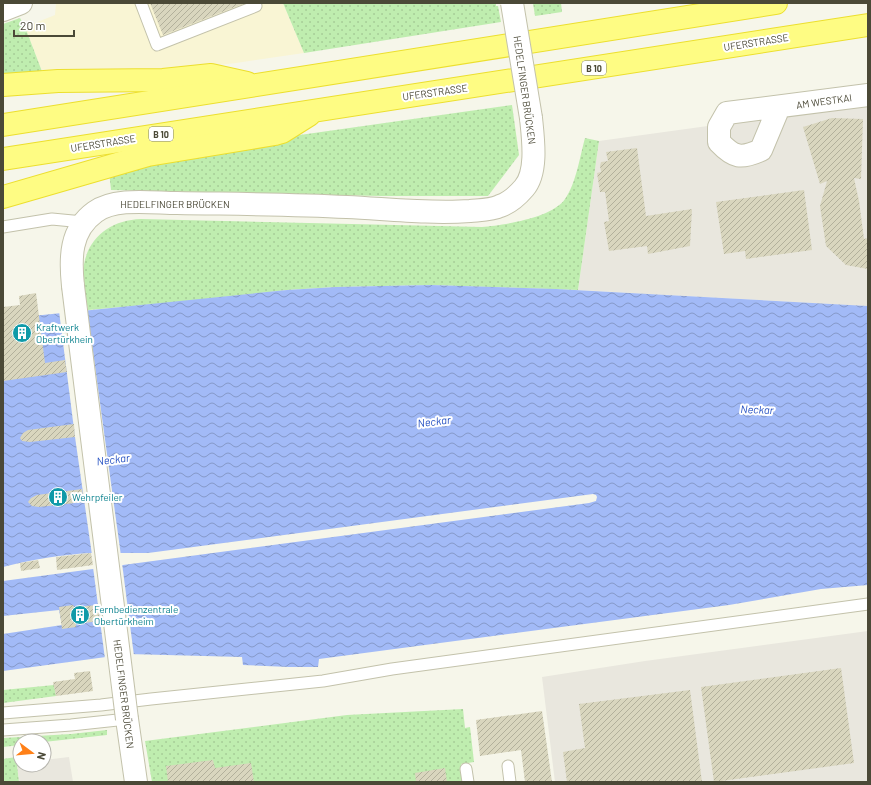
<svg xmlns="http://www.w3.org/2000/svg" width="871" height="785" viewBox="0 0 871 785" font-family="Barlow,sans-serif">
	<defs>
		<pattern id="green-dots" width="8" height="8" patternUnits="userSpaceOnUse"><rect width="8" height="8" fill="#bfedaf"/><path d="M2 2h.1M6 6h.1" fill="none" stroke="#a6cd97" stroke-width="1.8" stroke-linecap="round"/></pattern>
		<pattern id="water-waves" width="16" height="10" patternUnits="userSpaceOnUse"><rect width="16" height="10" fill="#a2baf7"/><path d="M0 5q4-4 8 0t8 0" fill="none" stroke="#8699c9"/></pattern>
		<pattern id="building-hatch" width="6" height="6" patternUnits="userSpaceOnUse"><rect width="6" height="6" fill="#d9d6be"/><path d="M-1 1l2-2M0 6l6-6M5 7l2-2" fill="none" stroke="#b2b09b"/></pattern>
	</defs>
	<rect width="100%" height="100%" fill="#f6f6ea"/>
	<polygon fill="#f9f5d4" points="59,3 283,3 304,53 236,63 181,69 43,74 25,27 55,15 56,4"/>
	<g fill="#e9e7de">
		<polygon points="868,104 868,306 578,290 599,141"/>
		<polygon points="868,631 868,782 555,782 542,677 645,661"/>
		<polygon points="69,757 73,782 19,782 17,764 44,765 44,760"/>
	</g>
	<g fill="url(#green-dots)">
		<polygon points="283,3 496,3 496,6 498,6 501,22 304,53"/>
		<polygon points="533,3 561,3 562,12 535,16"/>
		<polygon points="20,18 25,27 43,74 3,77 3,24"/>
		<polygon points="512,105 519,155 488,196 381,196 111,190 109,171 195,150"/>
		<path d="M585,138L599,141L578,290L431,285L336,287L287,290L178,302L88,310C86,299 84,287 83,276C83,241 108,220 141,219L482,227C504,225 552,218 565,199C576,184 580,156 585,138Z"/>
		<polygon points="54,685 56,696 3,703 3,690"/>
		<polygon points="463,709 465,728 470,727 474,762 461,764 463,782 152,782 145,741 347,715"/>
		<polygon points="107,730 107,735 44,742 44,741 20,741 20,745 3,747 3,738 71,734"/>
		<polygon points="16,757 19,782 3,782 3,759"/>
	</g>
	<path fill="url(#water-waves)" d="M431,285L556,289L868,306V585L821,589L729,605L319,659L318,667H289L243,665L242,657L128,654L3,671V634L62,625L59,610L3,616V581L589,503L596,501L597,497L596,495L593,494L148,553C129,553 111,553 92,553C65,554 29,560 3,567V319L287,290L336,287Z"/>
	<g fill="#f6f6ea">
		<polygon points="87,308 121,556 92,555 75,437 59,311"/>
		<polygon points="122,563 134,656 105,659 93,567"/>
	</g>
	<g fill="url(#building-hatch)">
		<polygon points="150,3 245,3 163,35"/>
		<polygon points="832,118 863,119 861,179 854,178 859,201 864,239 868,238 868,269 846,265 826,246 820,206 827,181 820,184 803,127"/>
		<polygon points="637,148 646,216 692,209 690,246 648,254 647,246 609,251 604,222 609,221 605,192 600,192 597,173 601,172 600,166 601,162 608,161 606,152"/>
		<polygon points="804,190 812,250 746,259 745,251 724,254 716,202"/>
		<polygon points="36,293 45,363 65,360 67,372 3,381 3,307 20,305 19,296"/>
		<polygon points="74,424 75,437 30,442 22,441 20,438 23,433 28,430"/>
		<polygon points="82,489 84,502 39,507 32,506 28,502 31,498 37,495"/>
		<polygon points="91,553 93,565 57,570 56,557"/>
		<polygon points="38,560 40,568 21,571 20,563"/>
		<polygon points="73,605 74,607 98,605 100,621 76,624 76,627 62,629 59,607"/>
		<polygon points="841,668 854,763 714,782 701,687"/>
		<polygon points="90,671 93,691 56,696 53,682 75,679 74,673"/>
		<polygon points="690,690 702,782 567,782 563,752 585,748 579,704"/>
		<polygon points="542,711 552,782 525,782 521,750 480,756 476,720"/>
		<polygon points="213,760 215,768 251,763 254,782 168,782 166,766"/>
		<polygon points="445,768 447,782 416,782 415,773"/>
	</g>
	<g fill="none" stroke-linecap="round" stroke-linejoin="round">
		<defs>
			<g id="service">
				<polyline points="141,3 157,45 256,6"/>
				<polyline points="3,227 52,219 83,222"/>
				<polyline points="3,713 101,705 151,699 323,681 392,669 868,604"/>
				<polyline points="3,730 71,725 127,719"/>
				<polyline points="508,766 510,782"/>
				<polyline points="466,769 468,782"/>
			</g>
			<path id="minor" d="M779,107L761,150C741,159 734,158 719,142V127L727,113L868,95"/>
			<g id="tertiary">
				<polyline points="3,10 21,3"/>
				<path d="M73,286C70,258 70,230 95,212C115,197 153,203 177,203C234,204 290,204 347,207C388,209 430,214 470,211C480,210 492,210 500,206C509,203 518,195 524,188C538,172 533,138 531,118"/>
				<polyline points="127,719 136,782"/>
			</g>
			<g id="trunk">
				<polyline points="3,85 58,81 163,80 211,75 247,83"/>
				<polyline points="3,125 776,3"/>
				<polyline points="3,159 868,25"/>
				<polyline points="3,197 148,155 275,134 282,132 309,115"/>
			</g>
		</defs>
		<use href="#service" stroke="#c3c2ab" stroke-width="13"/>
		<use href="#minor" stroke="#c3c2ab" stroke-width="24"/>
		<use href="#tertiary" stroke="#c3c2ab" stroke-width="24"/>
		<use href="#trunk" stroke="#ecdf2e" stroke-width="24"/>
		<use href="#service" stroke="#fff" stroke-width="11"/>
		<use href="#minor" stroke="#fff" stroke-width="22"/>
		<use href="#tertiary" stroke="#fff" stroke-width="22"/>
		<use href="#trunk" stroke="#fefc83" stroke-width="22"/>
		<defs>
			<g id="tertiary-bridge">
				<polyline points="512,3 531,118"/>
				<polyline points="73,286 127,719"/>
			</g>
		</defs>
		<use href="#tertiary-bridge" stroke="#c3c2ab" stroke-width="24" stroke-linecap="butt"/>
		<use href="#tertiary-bridge" stroke="#fff" stroke-width="22"/>
	</g>
	<defs>
		<symbol id="building-disc" viewBox="-11 -11 22 22"><circle r="9.5" fill="#0f9aa8" stroke="#fff"/><path d="M-4-6H4V6H1V3H-1V6H-4ZM-2.5-4.3h1.7v1.8h-1.7ZM.8-4.3h1.7v1.8H.8ZM-2.5-1h1.7V.8h-1.7ZM.8-1h1.7V.8H.8Z" fill="#fff"/></symbol>
	</defs>
	<g fill-rule="evenodd">
		<use href="#building-disc" x="11" y="322" width="22" height="22"/>
		<use href="#building-disc" x="47" y="486" width="22" height="22"/>
		<use href="#building-disc" x="69" y="604" width="22" height="22"/>
	</g>
	<g text-anchor="middle" dominant-baseline="central" stroke-width="4" stroke-linejoin="round" paint-order="stroke">
		<g fill="#fff" stroke="#818073" stroke-width="1">
			<rect x="582" y="61" width="24" height="14" rx="3"/>
			<rect x="149" y="127" width="24" height="14" rx="3"/>
		</g>
		<g font-size="9" font-weight="bold" fill="#4b4937">
			<text x="594" y="68">B 10</text>
			<text x="161" y="134">B 10</text>
		</g>
		<g font-size="10" fill="#4b4937" stroke="#fff">
			<text transform="translate(756 42) rotate(-9)">UFERSTRASSE</text>
			<text transform="translate(525 90) rotate(82)">HEDELFINGER BRÜCKEN</text>
			<text transform="translate(435 92) rotate(-8)">UFERSTRASSE</text>
			<text transform="translate(824 101) rotate(-8)">AM WESTKAI</text>
			<text transform="translate(103 143) rotate(-9)">UFERSTRASSE</text>
			<text x="175" y="204">HEDELFINGER BRÜCKEN</text>
			<text transform="translate(124 694) rotate(83)">HEDELFINGER BRÜCKEN</text>
		</g>
		<g font-size="10" fill="#0d838f" stroke="#fff" text-anchor="start">
			<text x="36" y="327">Kraftwerk<tspan x="36" dy="12">Obertürkhein</tspan></text>
			<text x="72" y="497">Wehrpfeiler</text>
			<text x="94" y="609">Fernbedienzentrale<tspan x="94" dy="12">Obertürkheim</tspan></text>
		</g>
		<g font-size="11" font-style="italic" fill="#2550c2" stroke="#fff">
			<text transform="translate(757 409) rotate(2)">Neckar</text>
			<text transform="translate(434 421) rotate(-7)">Neckar</text>
			<text transform="translate(113 459) rotate(-7)">Neckar</text>
		</g>
	</g>
	<rect width="871" height="785" fill="none" stroke="#4b4937" stroke-width="8"/>
	<g transform="translate(32 753) rotate(106)"><circle r="19" fill="#ffffff" stroke="#b7b6af"/>
	<path d="M0-3L7 15L0 10L-7 15Z" fill="#ff8018"/>
	<text y="-6" font-size="11" font-weight="bold" text-anchor="middle" fill="#4b4937">N</text>
	</g>
	<path d="M14 30v6h60v-6" fill="none" stroke="#4b4937" stroke-width="2"/>
	<text x="20" y="30" font-size="12" fill="#4b4937" stroke="#ffffff" stroke-width="3" paint-order="stroke">20 m</text>
</svg>
